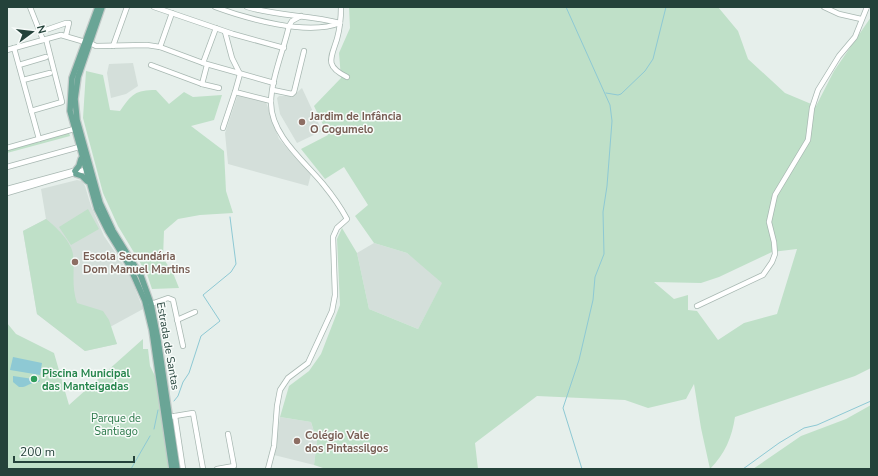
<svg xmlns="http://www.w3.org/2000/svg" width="878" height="476" viewBox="0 0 878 476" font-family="'Nunito Sans',sans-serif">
	<rect width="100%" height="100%" fill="#e6efeb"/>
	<g fill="#d4dfda">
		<polygon points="133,63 138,86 126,94 111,98 107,73 109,64"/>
		<polygon points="302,88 322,131 297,143 280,114 277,98 279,96 293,96"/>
		<polygon points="238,94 266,102 279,139 311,174 308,186 228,164 225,133"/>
		<polygon points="77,180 82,181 85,186 91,206 104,236 129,273 143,309 110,327 117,344 85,351 37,314 23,231 46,219 41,189"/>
		<polygon points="374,243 407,253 443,282 418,329 369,309 357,253"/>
		<polygon points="280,417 311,422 317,441 314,465 274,455"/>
	</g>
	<g fill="#bfe0c8" fill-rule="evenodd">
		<path d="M349,7H718L738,31L748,59L785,93L816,106L834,71L871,17V368L855,376L735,417C732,437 725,454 710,469L701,428L694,384L686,399L648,408L625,400L537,396L475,443L478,469H326L314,465L317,441L311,422L280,417L289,386L309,371L321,354L340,305L337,239L342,228L357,253L369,309L418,329L442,283L407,253L374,243L355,216L368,205L344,167L325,179L301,149L328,135L314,106L341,78L339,53L350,28ZM797,249L777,314L744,323L718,340L697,311L688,310V295L674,299L654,282L701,283L719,277L772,252Z"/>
		<path d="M86,71L103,75L110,110L120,111C132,94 135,90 156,90L169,104L184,92L193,97L222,95L214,120L191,126L224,151L226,191L233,213L200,215L178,219L164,231L163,258L173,273L179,288L152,289L147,274L118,226L103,193L83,118Z"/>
		<polygon points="69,133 70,136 7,153 7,150"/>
		<polygon points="88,209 99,229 71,245 59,227"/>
		<path d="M46,219C56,227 71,241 73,254C75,271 71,285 77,303L103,311L109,320L117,344L85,351L37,314L23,231Z"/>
		<polygon points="7,323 16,334 54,353 69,405 143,339 143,349 148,349 150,366 155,376 169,469 7,469"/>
		<polygon points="871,405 871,469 753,469 801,436 846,419"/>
	</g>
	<g fill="#8ec9d4">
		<polygon points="13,357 42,363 40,375 10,370"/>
		<path d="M13,376L40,380L39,382C31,381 27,388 19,387L13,382Z"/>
	</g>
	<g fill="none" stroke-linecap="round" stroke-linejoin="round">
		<g stroke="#8ec9d4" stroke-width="1">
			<polyline points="566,7 610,105 612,121 607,186 603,212 604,254 595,277 593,300 579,360 563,408 582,469"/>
			<polyline points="606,93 618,95 621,94 645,71 653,59 666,7"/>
			<polyline points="174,401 178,396 183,382 189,373 201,336 220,321 203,295 231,272 236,264 230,217"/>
			<polyline points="154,429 158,410"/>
			<polyline points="131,469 150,436"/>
			<polyline points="743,469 779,443 804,428 817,425 871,401"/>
		</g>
		<defs>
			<g id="minor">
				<polyline points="30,7 43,40"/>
				<polyline points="154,7 233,34 284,48"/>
				<path d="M215,7C248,19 307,36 340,23"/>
				<path d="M247,7C277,16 309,15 340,23"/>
				<path d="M341,7C341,17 340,28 337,39C331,58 324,66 347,77"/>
				<polyline points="824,7 839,14 861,19"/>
				<polyline points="40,32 66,23 69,23 66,35"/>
				<polyline points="225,32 232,58 240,74"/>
				<polyline points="90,43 96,46 147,45 160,47 203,63 274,83"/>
				<polyline points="113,46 127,7"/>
				<polyline points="160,47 172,13"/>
				<polyline points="14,48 39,139"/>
				<polyline points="7,50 61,35 85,42"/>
				<polyline points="203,63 216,28"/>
				<polyline points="19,65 46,57"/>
				<polyline points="151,65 202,84 219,88"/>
				<polyline points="240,74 235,92 271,101"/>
				<polyline points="23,80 50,73"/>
				<polyline points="202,84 207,65"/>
				<polyline points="273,90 292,94 294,92 304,51"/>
				<polyline points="31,111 62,102 46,39"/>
				<polyline points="223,128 235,92"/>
				<polyline points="7,148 74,129"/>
				<polyline points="7,167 79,147"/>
				<polyline points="7,189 77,170"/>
				<polyline points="7,193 88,169"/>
				<polyline points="151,304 168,298 173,300 183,346"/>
				<polyline points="697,306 763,275 772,262 775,254 774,242 769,222 775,195 808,140 812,108 818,90 839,56 855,37 867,7"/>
				<polyline points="177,320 195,312"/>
				<polyline points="175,416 183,469"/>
				<polyline points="169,417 193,413 203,469"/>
				<polyline points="217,469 234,466 228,434"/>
				<path d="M268,469L274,446L277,406L280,390L288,378L308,363L332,311L335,295L333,237L337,228L347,219C340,206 332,195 323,184C304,161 271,135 271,103C271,79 284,49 289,26L292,21L301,16"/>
			</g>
			<g id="major">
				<polyline points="98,7 72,78 70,111 97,209 108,231 129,265 145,301 152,330 172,469"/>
				<polyline points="102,7 78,77 75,99 77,120 100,203 113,231 141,276 151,304 158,340 177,469"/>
				<polyline points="75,171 79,166 81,159"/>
				<polyline points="76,174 82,176 87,181"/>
			</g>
		</defs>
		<use href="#minor" stroke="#a8b8b2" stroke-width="6"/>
		<use href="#major" stroke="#c2cac8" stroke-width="8"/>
		<use href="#minor" stroke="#fff" stroke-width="4.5"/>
		<use href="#major" stroke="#6aa596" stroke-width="5.5"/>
	</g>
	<g fill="#8d6e63" stroke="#f7fbf9" stroke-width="1.5">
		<circle cx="302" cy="122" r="4"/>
		<circle cx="75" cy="262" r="4"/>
		<circle cx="297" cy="441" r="4"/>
	</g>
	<circle fill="#2e9e5b" stroke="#f7fbf9" stroke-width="1.5" cx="34" cy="379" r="4"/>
	<g text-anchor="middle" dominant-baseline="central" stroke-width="3" stroke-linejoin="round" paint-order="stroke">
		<g font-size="11" font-weight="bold" fill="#785e54" stroke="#f7fbf9" text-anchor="start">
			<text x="310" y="116">Jardim de Infância<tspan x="310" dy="13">O Cogumelo</tspan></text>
			<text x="83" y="256">Escola Secundária<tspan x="83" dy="13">Dom Manuel Martins</tspan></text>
			<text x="305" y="435">Colégio Vale<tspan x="305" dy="13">dos Pintassilgos</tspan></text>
		</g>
		<g font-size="11" fill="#24423a" stroke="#f7fbf9">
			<text transform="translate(168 346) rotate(80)">Estrada de Santas</text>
		</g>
		<g font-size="11" font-weight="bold" fill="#27864d" stroke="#f7fbf9" text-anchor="start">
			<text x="42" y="373">Piscina Municipal<tspan x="42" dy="13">das Manteigadas</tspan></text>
		</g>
		<g font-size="11" fill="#2d7a4b" stroke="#f7fbf9">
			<text x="116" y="418">Parque de<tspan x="116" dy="13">Santiago</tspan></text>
		</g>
	</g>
	<rect width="878" height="476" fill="none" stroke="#24423a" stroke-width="16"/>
	<g transform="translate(32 32) rotate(75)" stroke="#f7fbf9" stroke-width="3" paint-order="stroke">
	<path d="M0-3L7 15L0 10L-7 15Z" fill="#24423a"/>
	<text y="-6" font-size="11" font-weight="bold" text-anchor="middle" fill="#24423a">N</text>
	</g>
	<path d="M14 456v6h120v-6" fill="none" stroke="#24423a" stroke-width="2"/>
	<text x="20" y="456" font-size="12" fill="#24423a" stroke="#f7fbf9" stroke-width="3" paint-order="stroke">200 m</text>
</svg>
